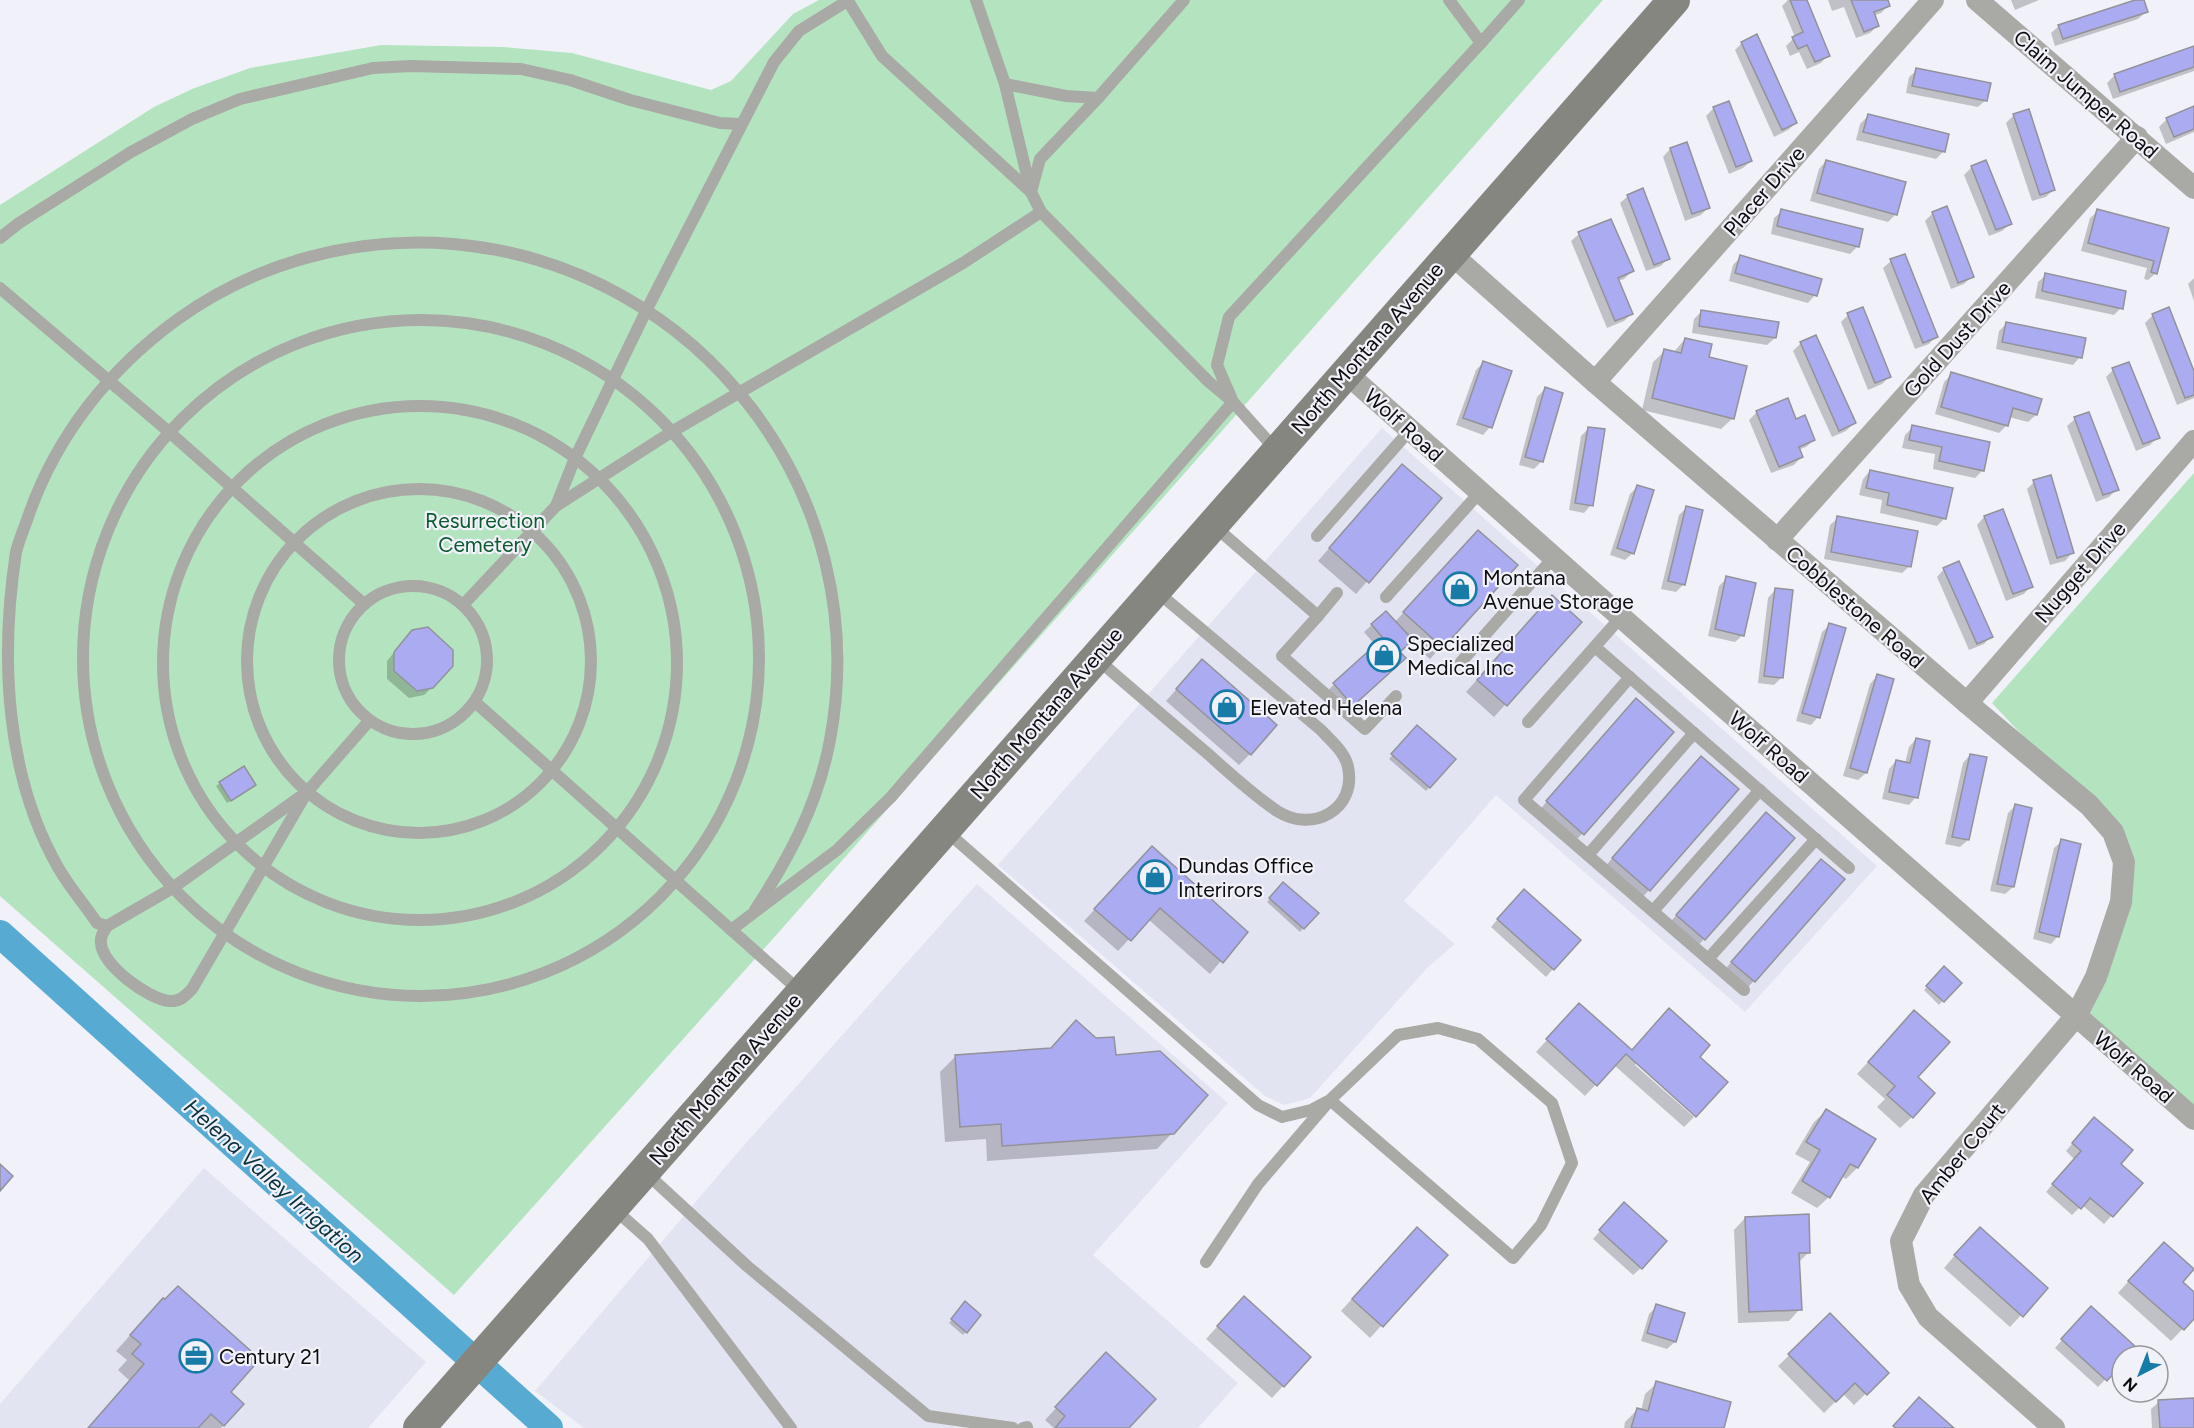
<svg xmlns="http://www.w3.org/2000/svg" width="2194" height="1428" viewBox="0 0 2194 1428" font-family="Figtree,sans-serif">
	<rect width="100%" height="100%" fill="#f1f1f9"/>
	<g fill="#e3e4f2">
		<polygon points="1382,428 1877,866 1745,1012 1496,795 1404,901 1455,944 1428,967 1310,1098 1284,1105 1265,1096 998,865"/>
		<polygon points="977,884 1228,1103 1093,1255 1238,1383 1198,1428 584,1428 535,1391 738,1152"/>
		<polygon points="204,1168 426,1362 368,1428 0,1428 0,1404"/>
	</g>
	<g fill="#b4e4bf">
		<polygon points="819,0 1603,0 778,933 454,1295 0,896 0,205 154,107 192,89 250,68 381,45 503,47 572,53 711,90 731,81 793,14"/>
		<polygon points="2194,473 2194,1123 2076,1016 2121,902 2113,832 1992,703"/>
	</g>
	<g fill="#0003">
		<polygon points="1788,0 1805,0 1828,55 1821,63 1807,69 1799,52 1790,56 1786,46 1795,37 1782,6"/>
		<polygon points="1828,0 1886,0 1889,5 1881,13 1873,16 1877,26 1870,33 1856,38 1844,7 1832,11"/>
		<polygon points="2011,0 2039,0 2015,10"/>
		<polygon points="2142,0 2146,12 2138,19 2055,46 2051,33 2059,26"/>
		<polygon points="1742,43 1796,123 1788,130 1774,137 1735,50"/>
		<polygon points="2194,48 2194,71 2113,99 2107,83 2115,75"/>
		<polygon points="1917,70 1986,100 1978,107 1906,93 1909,77"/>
		<polygon points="1714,108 1751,161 1743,168 1729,174 1706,116"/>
		<polygon points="2194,108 2194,132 2166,144 2159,127 2167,119"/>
		<polygon points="2014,115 2054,189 2046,197 2032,201 2006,123"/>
		<polygon points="1868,116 1944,151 1936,159 1856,140 1860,124"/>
		<polygon points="1686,144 1708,208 1701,215 1685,221 1663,157 1670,149"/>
		<polygon points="1826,161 1904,183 1895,215 1888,222 1810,201 1819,169"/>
		<polygon points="1972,167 2010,224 2002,231 1989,236 1964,175"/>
		<polygon points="1628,196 1668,258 1661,266 1646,271 1620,203"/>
		<polygon points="1782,211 1858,246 1850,254 1771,234 1774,218"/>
		<polygon points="2098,211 2167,229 2156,273 2148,280 2144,279 2147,268 2081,251 2090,218"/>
		<polygon points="1933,213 1972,276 1964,284 1951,289 1925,221"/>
		<polygon points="1579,234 1632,271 1624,279 1618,281 1631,314 1624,321 1607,328 1571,241"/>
		<polygon points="1741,257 1815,295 1808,303 1729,281 1733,265"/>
		<polygon points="1891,261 1936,336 1929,344 1915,349 1883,268"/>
		<polygon points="2046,275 2121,308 2114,315 2035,298 2038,282"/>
		<polygon points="2194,278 2194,301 2188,284"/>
		<polygon points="1702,311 1775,338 1767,345 1692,333 1694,319"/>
		<polygon points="1848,315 1889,377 1882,384 1868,390 1841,322"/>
		<polygon points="2153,315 2194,375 2194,398 2177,405 2145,323"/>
		<polygon points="2007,323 2080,357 2073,365 1996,349 1999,331"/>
		<polygon points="1685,339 1707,358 1733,418 1721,429 1642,410 1653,362 1665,351 1673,353"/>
		<polygon points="1801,343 1854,423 1846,431 1832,437 1793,351"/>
		<polygon points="1483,363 1490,427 1483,435 1456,425 1476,370"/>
		<polygon points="2113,370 2158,437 2150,445 2136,451 2106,377"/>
		<polygon points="1952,374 2036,415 2028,422 2009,417 2007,425 1999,433 1935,414 1944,382"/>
		<polygon points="1545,389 1542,461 1534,469 1519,465 1537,397"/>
		<polygon points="1757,412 1795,421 1814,440 1806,447 1798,450 1801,457 1794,465 1771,473 1749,420"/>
		<polygon points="2088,414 2117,489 2109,497 2096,502 2067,426 2075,419"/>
		<polygon points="1913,427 1983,470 1975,478 1933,469 1935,454 1902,448 1905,435"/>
		<polygon points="1589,428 1591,505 1584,513 1569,510 1581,436"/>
		<polygon points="1870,471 1945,518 1937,526 1880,513 1882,500 1859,495 1863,479"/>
		<polygon points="1391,477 1440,498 1356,594 1318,561"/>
		<polygon points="2034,482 2072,553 2065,561 2050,565 2027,489"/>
		<polygon points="1638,486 1633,553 1625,560 1610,555 1630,494"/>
		<polygon points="1686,508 1683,585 1676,592 1661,589 1679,515"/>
		<polygon points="1984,517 2031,586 2024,594 2006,601 1977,525"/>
		<polygon points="1838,518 1910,566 1902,573 1824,559 1830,525"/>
		<polygon points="1466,543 1516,566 1430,659 1410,641 1398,652 1397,666 1345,712 1326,692 1376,646 1364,632 1385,613 1394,623"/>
		<polygon points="1944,569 1991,636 1984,644 1969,650 1937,577"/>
		<polygon points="1727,578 1743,635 1735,642 1708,636 1719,586"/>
		<polygon points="1775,590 1781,678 1774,685 1758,683 1768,598"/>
		<polygon points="1540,609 1580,622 1494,717 1466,692"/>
		<polygon points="1830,625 1818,717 1811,725 1796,721 1822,632"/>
		<polygon points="405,639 432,687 424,695 409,698 387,679 387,661"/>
		<polygon points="1191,673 1250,754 1239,765 1166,701"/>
		<polygon points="1877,676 1866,773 1858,780 1843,776 1870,684"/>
		<polygon points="1625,712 1582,834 1571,845 1536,814"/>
		<polygon points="1418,727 1454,759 1426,791 1389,759"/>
		<polygon points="1916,739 1916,797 1909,805 1882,799 1889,769 1896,761 1905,763 1909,747"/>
		<polygon points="1970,755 1968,840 1960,847 1945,844 1963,763"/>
		<polygon points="1701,758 1649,890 1638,902 1602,870"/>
		<polygon points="243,768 251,788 227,803 216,786"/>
		<polygon points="2015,806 2013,887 2005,894 1990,891 2008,813"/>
		<polygon points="1754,826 1704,939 1693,951 1666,927"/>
		<polygon points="2062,841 2058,936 2051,944 2033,939 2054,848"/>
		<polygon points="1140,860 1245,932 1210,974 1148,919 1118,951 1084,921"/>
		<polygon points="1809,872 1754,981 1743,992 1721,974"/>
		<polygon points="1283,884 1316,913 1300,932 1267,902"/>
		<polygon points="1516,898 1553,969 1546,977 1491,927"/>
		<polygon points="1944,968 1959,983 1939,1005 1924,990"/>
		<polygon points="1579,1005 1637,1062 1635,1065 1694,1117 1684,1127 1614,1065 1585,1096 1536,1052"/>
		<polygon points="1903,1024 1916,1077 1912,1117 1900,1128 1877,1107 1885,1099 1857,1074"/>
		<polygon points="956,1056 1115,1056 1173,1132 1157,1149 987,1161 986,1139 945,1142 940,1072"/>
		<polygon points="1826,1111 1857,1168 1846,1179 1841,1176 1829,1197 1817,1208 1791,1193 1810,1162 1795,1154 1814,1122"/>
		<polygon points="2086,1127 2119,1164 2141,1183 2104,1224 2082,1205 2072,1215 2046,1192 2074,1159 2066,1151"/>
		<polygon points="1617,1211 1641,1268 1633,1275 1593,1239"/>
		<polygon points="1745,1218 1809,1252 1798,1263 1800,1309 1789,1321 1738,1323 1734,1230"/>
		<polygon points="1405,1240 1446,1255 1370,1338 1341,1311"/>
		<polygon points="1968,1240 2046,1288 2010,1327 1944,1268"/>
		<polygon points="2152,1255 2194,1294 2194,1317 2171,1341 2118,1293"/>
		<polygon points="1657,1306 1675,1342 1667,1349 1641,1341 1649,1314"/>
		<polygon points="962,1307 966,1332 963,1335 949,1323"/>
		<polygon points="1232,1310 1283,1386 1272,1398 1206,1339"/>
		<polygon points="148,1315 242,1404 221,1428 88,1428 130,1381 118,1370 127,1360 116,1351"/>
		<polygon points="1830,1315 1887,1373 1854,1405 1843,1394 1824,1413 1778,1366"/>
		<polygon points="2083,1316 2127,1356 2122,1356 2122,1362 2098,1387 2055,1348"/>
		<polygon points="1095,1366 1127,1428 1054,1428 1045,1420"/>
		<polygon points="1657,1383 1723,1428 1624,1428 1625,1422 1637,1410 1641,1411 1645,1394"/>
		<polygon points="2194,1400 2194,1428 2152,1428 2151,1409 2159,1402"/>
	</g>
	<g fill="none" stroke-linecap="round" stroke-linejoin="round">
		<polyline stroke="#57abd2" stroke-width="28" points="0,934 549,1428"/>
	</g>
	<g fill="#ababf1" stroke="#929299" stroke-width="1.5">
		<polygon points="1790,0 1807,0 1830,56 1815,62 1807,45 1798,49 1792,37 1803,32"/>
		<polygon points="1851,0 1888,0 1890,6 1874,12 1879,26 1864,32"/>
		<polygon points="2135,0 2144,0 2148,12 2063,39 2058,25"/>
		<polygon points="1757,34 1797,123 1782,130 1741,42"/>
		<polygon points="2194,46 2194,67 2120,92 2114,74"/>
		<polygon points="1916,68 1991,83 1987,101 1912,86"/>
		<polygon points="1729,101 1752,161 1736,167 1713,107"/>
		<polygon points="2194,106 2194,129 2174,137 2166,118"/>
		<polygon points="2029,109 2055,190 2040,195 2013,114"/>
		<polygon points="1868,114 1949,134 1945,152 1863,132"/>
		<polygon points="1687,142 1710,208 1692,214 1670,148"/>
		<polygon points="1826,160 1906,182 1897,215 1817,193"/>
		<polygon points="1986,160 2012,224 1996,230 1971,166"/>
		<polygon points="1643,188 1670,259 1654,265 1627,195"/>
		<polygon points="1947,206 1974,277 1958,283 1932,212"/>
		<polygon points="1781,209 1863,229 1859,247 1777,226"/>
		<polygon points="2097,209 2169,228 2157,274 2151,272 2154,261 2088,243"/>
		<polygon points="1611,219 1634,271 1618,278 1633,314 1615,321 1578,232"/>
		<polygon points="1905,254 1938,337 1923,343 1890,259"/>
		<polygon points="1740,255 1822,279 1817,296 1735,273"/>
		<polygon points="2045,273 2126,291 2123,309 2042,291"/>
		<polygon points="1863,307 1891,377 1875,383 1847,313"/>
		<polygon points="2169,307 2194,371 2194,395 2185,398 2152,314"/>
		<polygon points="1701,310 1779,322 1776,338 1699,326"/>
		<polygon points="2006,322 2086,338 2082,358 2002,342"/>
		<polygon points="1816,335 1856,423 1839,431 1800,342"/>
		<polygon points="1685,338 1712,344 1709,357 1747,366 1734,419 1652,398 1664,349 1681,353"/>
		<polygon points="1483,361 1512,371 1492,428 1463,418"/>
		<polygon points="2129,362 2160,438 2143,444 2112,368"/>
		<polygon points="1951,372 2042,399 2037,415 2013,408 2008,426 1941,407"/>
		<polygon points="1545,387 1563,393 1543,462 1525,457"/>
		<polygon points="1788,398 1796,419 1805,415 1815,440 1799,447 1803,457 1779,467 1756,411"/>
		<polygon points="2089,412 2119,490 2103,495 2074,417"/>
		<polygon points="1912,425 1990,442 1984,471 1939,461 1942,447 1909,440"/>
		<polygon points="1588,427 1605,429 1593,506 1575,503"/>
		<polygon points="1402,464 1442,498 1369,583 1329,548"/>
		<polygon points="1870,470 1953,488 1946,519 1887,505 1889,493 1866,488"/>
		<polygon points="2051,475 2074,553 2057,558 2033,480"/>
		<polygon points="1637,485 1654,490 1634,554 1617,548"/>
		<polygon points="1686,506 1703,510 1685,585 1668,581"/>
		<polygon points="2003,509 2033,587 2013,594 1984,516"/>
		<polygon points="1837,516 1918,531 1911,567 1831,552"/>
		<polygon points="1478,530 1518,565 1443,648 1403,612"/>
		<polygon points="1959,561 1993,637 1977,644 1943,568"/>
		<polygon points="1726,576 1756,583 1744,636 1715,629"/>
		<polygon points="1775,588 1793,590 1783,678 1764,676"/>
		<polygon points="1552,595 1582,622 1507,706 1477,680"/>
		<polygon points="1386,611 1413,640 1400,652 1406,658 1353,706 1333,683 1383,638 1371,624"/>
		<polygon points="1829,623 1846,628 1820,718 1802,713"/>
		<polygon points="428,627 453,650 453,666 433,688 417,691 394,671 394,652 412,630"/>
		<polygon points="1202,659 1277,725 1251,755 1176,689"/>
		<polygon points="1877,674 1894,679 1867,773 1850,768"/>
		<polygon points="1636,698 1674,732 1584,835 1546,801"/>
		<polygon points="1417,725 1456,759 1430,788 1391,754"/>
		<polygon points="1916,738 1930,741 1918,798 1889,792 1896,760 1910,763"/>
		<polygon points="1970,754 1987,757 1969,840 1952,837"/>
		<polygon points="1701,756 1739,789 1650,891 1612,858"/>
		<polygon points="244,766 256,785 231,801 219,782"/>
		<polygon points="2015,804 2032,808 2014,887 1997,884"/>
		<polygon points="1766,812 1795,838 1705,940 1676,915"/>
		<polygon points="2061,839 2081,844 2059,937 2039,932"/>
		<polygon points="1152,846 1248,932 1223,963 1160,908 1131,941 1094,909"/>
		<polygon points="1821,859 1845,879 1755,982 1731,962"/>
		<polygon points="1283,882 1319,913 1304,929 1269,898"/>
		<polygon points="1524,889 1581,940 1554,970 1497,919"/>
		<polygon points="1944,966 1962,983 1944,1002 1926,986"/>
		<polygon points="1579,1003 1632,1050 1669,1008 1710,1045 1700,1057 1728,1082 1696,1117 1626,1054 1597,1086 1546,1039"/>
		<polygon points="1914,1010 1950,1042 1918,1077 1935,1093 1913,1118 1887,1095 1895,1086 1868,1062"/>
		<polygon points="1076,1020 1096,1038 1114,1037 1116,1055 1160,1051 1208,1095 1174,1134 1002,1146 1001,1124 960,1127 955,1055 1051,1048"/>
		<polygon points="1826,1109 1876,1139 1858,1168 1850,1164 1830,1198 1802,1181 1820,1150 1806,1142"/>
		<polygon points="2094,1117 2133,1150 2121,1164 2143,1183 2113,1217 2090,1198 2081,1209 2052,1184 2081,1151 2072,1143"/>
		<polygon points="0,1164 13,1176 0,1191"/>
		<polygon points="1624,1202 1667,1241 1642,1269 1599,1230"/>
		<polygon points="1809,1214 1810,1253 1799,1253 1802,1310 1749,1312 1745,1217"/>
		<polygon points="1417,1227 1448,1255 1383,1327 1352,1299"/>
		<polygon points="1980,1227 2048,1288 2023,1317 1954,1255"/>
		<polygon points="2164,1242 2194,1269 2183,1282 2194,1292 2194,1319 2184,1330 2128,1281"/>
		<polygon points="178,1286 260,1359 231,1392 244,1404 224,1426 211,1414 198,1428 88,1428 144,1364 132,1354 141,1344 130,1335 163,1298 165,1299"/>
		<polygon points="1244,1296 1311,1357 1284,1387 1217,1326"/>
		<polygon points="965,1301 981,1315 967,1333 951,1319"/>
		<polygon points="1656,1304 1685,1313 1676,1342 1647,1333"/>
		<polygon points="2091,1306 2137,1348 2129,1356 2122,1356 2122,1364 2107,1381 2061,1339"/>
		<polygon points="1830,1313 1889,1373 1867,1395 1855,1383 1836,1402 1788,1354"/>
		<polygon points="1106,1352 1156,1399 1129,1428 1055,1428 1065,1416 1055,1407"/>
		<polygon points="1656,1381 1731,1402 1724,1428 1631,1428 1637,1408 1648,1411"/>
		<polygon points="1919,1397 1954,1428 1896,1428 1893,1426"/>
		<polygon points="2194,1398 2194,1428 2160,1428 2158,1400"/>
	</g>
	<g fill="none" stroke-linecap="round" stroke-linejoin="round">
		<g stroke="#a9a9a6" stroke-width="12">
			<polyline points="976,0 1005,84 1031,192 1041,212 1209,382 1233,402 1277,451"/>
			<polyline points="848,1 882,56 1031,192 1040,159 1098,98 1184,0"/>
			<polyline points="1481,43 1519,0"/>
			<polyline points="1005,84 1066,96 1098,98"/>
			<polyline points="0,238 19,223 131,152 192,119 240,99 373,68 411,66 521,69 570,80 630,100 720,123 741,124"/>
			<polyline points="0,288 168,431 364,604"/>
			<circle cx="421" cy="658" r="338"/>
			<circle cx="420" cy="663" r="257"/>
			<circle cx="419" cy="661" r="172"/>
			<polyline points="556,506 673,431 963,263 1041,212"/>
			<polyline points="1213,525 1318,616 1282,656 1365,729 1396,696"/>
			<polyline points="1317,536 1410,430"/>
			<circle cx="413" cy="660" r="74"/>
			<polyline points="1386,597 1480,492"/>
			<polyline points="463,605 556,506 575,458 647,309 774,62 799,31 849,0"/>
			<polyline points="1318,616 1337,593"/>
			<polyline points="1595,647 1849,868"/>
			<path d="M1096,658C1133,690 1170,722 1207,753C1229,773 1252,794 1277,811C1313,834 1357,809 1348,767C1345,752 1331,741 1321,730L1155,590"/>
			<polyline points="1461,662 1553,558"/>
			<polyline points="1630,677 1524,800 1744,990"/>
			<polyline points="475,702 801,992"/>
			<polyline points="1528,722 1621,617"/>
			<path d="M307,792L171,889L107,926L97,923C85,905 70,888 59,869C5,776 0,657 16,552C19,540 24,529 28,517C56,436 109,369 178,319C257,262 356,236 453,244C700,265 876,495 830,740C818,804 790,856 755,910"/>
			<polyline points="945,830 1258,1105 1282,1117 1311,1110 1330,1100 1398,1035 1438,1028 1478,1039 1552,1103 1572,1163 1541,1225 1513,1258 1330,1100 1258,1184 1206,1262"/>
			<polyline points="1588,855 1694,733"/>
			<polyline points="1653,911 1760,790"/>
			<path d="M107,926C104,931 100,936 101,943C102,965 148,999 169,1001C180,1002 185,996 192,989L307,792L369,721"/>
			<polyline points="731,930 837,850 891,797 1233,402 1217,365 1229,317 1481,43 1449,0"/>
			<polyline points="1708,959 1816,839"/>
			<polyline points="645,1172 747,1266 928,1416 1013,1428"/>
			<polyline points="613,1208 648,1239 791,1428"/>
			<polyline points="1023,1428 1027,1427"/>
		</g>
		<g stroke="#a9a9a6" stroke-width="22">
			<polyline points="1977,0 2194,188"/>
			<polyline points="1450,253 1595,382 1967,703 2089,805 2113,832 2124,862 2121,902 2096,977 2076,1016 1924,1195 1901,1241 1909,1285 1928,1317 2054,1428"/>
			<polyline points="1345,372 1621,617 2194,1119"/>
			<polyline points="1595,382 1933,0"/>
			<polyline points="1777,540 2137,137"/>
			<polyline points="1967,703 2194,441"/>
		</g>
		<polyline stroke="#868681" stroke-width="32" points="419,1428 1674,0"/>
	</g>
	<defs>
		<symbol id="shop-ring" viewBox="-11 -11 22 22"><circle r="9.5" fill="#f1f1f9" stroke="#187aa6" stroke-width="1.5"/><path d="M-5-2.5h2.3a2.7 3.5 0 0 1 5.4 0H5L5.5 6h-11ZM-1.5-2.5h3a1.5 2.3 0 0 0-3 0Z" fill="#187aa6"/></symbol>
		<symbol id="office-ring" viewBox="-11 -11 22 22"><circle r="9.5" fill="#f1f1f9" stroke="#187aa6" stroke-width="1.5"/><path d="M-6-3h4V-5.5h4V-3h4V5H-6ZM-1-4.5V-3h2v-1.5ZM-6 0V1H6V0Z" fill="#187aa6"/></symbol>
	</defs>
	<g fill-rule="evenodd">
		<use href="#shop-ring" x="1441" y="570" width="38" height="38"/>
		<use href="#shop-ring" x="1365" y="636" width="38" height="38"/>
		<use href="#shop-ring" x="1208" y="688" width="38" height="38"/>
		<use href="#shop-ring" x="1136" y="858" width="38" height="38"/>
		<use href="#office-ring" x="177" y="1337" width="38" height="38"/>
	</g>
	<g text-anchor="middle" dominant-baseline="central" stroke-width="4.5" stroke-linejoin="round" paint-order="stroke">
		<g font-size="21" fill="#0d0d10" stroke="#f1f1f9">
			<text transform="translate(2086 94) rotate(41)">Claim Jumper Road</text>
			<text transform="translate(1764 191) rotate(-49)">Placer Drive</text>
			<text transform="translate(1957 339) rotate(-48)">Gold Dust Drive</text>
			<text transform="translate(1367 348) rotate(-49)">North Montana Avenue</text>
			<text transform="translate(1404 425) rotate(42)">Wolf Road</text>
			<text transform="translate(2080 572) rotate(-49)">Nugget Drive</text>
			<text transform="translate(1855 607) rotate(41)">Cobblestone Road</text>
			<text transform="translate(1046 713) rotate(-49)">North Montana Avenue</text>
			<text transform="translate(1769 747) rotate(41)">Wolf Road</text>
			<text transform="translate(2134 1067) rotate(41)">Wolf Road</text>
			<text transform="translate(725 1079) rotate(-49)">North Montana Avenue</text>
			<text transform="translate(1962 1153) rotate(-51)">Amber Court</text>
		</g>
		<g font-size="21" fill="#0c5b2d" stroke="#f1f1f9">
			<text x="485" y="520">Resurrection<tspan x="485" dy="24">Cemetery</tspan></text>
		</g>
		<g font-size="21" fill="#0d0d10" stroke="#f1f1f9" text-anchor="start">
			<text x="1483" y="577">Montana<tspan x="1483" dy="24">Avenue Storage</tspan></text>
			<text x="1407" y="643">Specialized<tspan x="1407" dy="24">Medical Inc</tspan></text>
			<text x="1250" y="707">Elevated Helena</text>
			<text x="1178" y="865">Dundas Office<tspan x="1178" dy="24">Interirors</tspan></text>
			<text x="219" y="1356">Century 21</text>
		</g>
		<g font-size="22" font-style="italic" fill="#093141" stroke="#f1f1f9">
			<text transform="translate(274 1181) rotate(42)">Helena Valley Irrigation</text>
		</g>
	</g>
	<g transform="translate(2140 1374) rotate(222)"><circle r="28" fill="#f1f1f9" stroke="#96969c" stroke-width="1.5"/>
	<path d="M0-4.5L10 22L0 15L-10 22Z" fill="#187aa6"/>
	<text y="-9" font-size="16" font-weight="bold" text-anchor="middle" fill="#0d0d10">N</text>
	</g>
</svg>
